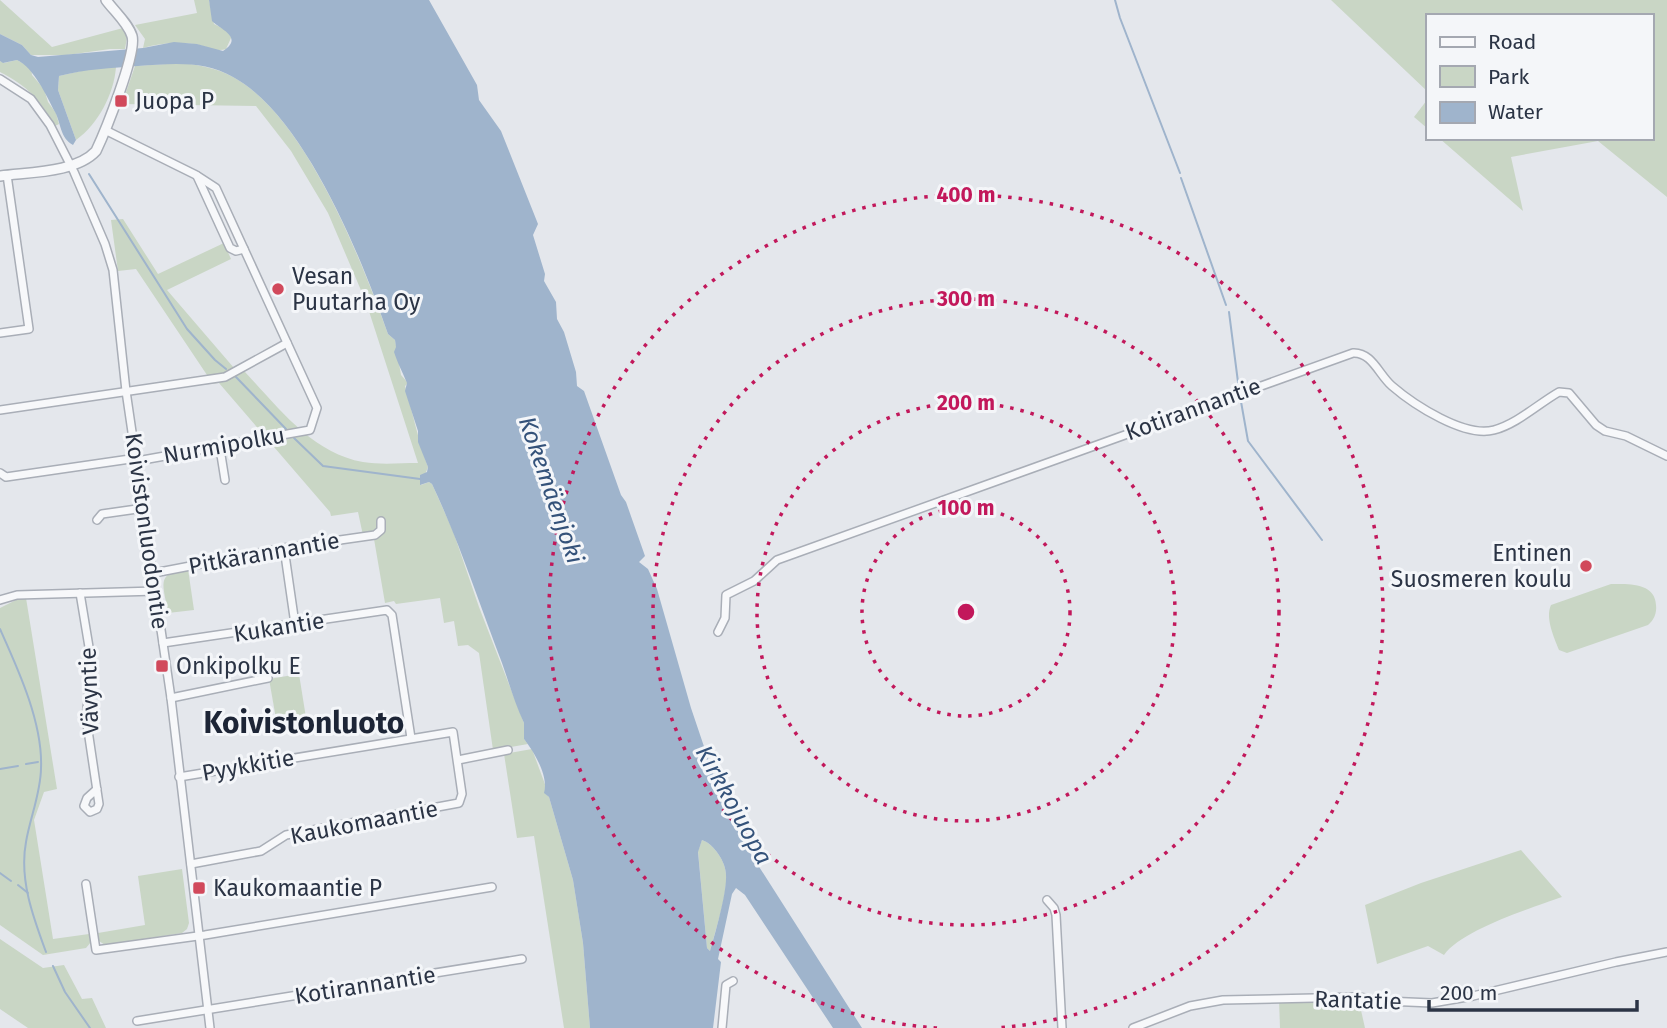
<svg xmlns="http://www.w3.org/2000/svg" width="1667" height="1028" viewBox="0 0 1667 1028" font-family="'Fira Sans',sans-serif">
	<rect width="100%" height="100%" fill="#e4e7ec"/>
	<g fill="#c9d6c5">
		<polygon points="0,0 52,47 123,28 127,37 125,49 110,49 67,55 31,55 22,45 0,34"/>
		<path d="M194,0H209L214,24L230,32L231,38L226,49C215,53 205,45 194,44C176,42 160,43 143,48L145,39L135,25L197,13Z"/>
		<polygon points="1331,0 1667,0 1667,197 1598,141 1511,157 1523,211 1439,138 1651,138 1651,16 1427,16 1427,91"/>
		<path d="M17,60L31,68L32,75L44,89L48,102L56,113L59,124L55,126C39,99 29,87 0,72V61L4,63Z"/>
		<path d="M182,63C199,65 217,68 233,77C305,116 361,259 388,334L395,340L401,375L408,383L405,386C413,413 418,441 428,467L421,485L429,482L432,484L453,531L479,607L524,723V739L528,744L493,750L479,653L468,645L458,646L454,621L444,623L440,598L396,604L394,601L385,603L374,539L364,540L358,512L331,516L330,512L219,383L201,385L200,377L207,375L136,269L118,271L111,220L123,219L158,274L224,243L231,259L167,290L234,368L245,372C279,408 312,453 363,462C381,465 400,463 418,463L366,302L328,213L291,151L256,106L122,104L135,66Z"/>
		<path d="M116,67C114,94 98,124 76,140L58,90L59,76L94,68Z"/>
		<polygon points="1427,100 1427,128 1414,117"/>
		<path d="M188,569L194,610L168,613C164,585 154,573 188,569Z"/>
		<path d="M1611,584C1627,584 1655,582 1656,605C1657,613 1654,620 1648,625L1567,653L1559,650C1554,637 1545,618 1551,605Z"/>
		<polygon points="26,598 57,789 44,792 34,820 53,939 89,934 91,942 86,948 43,955 0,925 0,608 16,600"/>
		<polygon points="299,674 307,724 278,730 269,679"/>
		<polygon points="532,749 546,787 545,793 549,797 573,880 583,943 590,1028 564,1028 534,836 517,838 504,754"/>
		<path d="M702,840C714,844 726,862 726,875C728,893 715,932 710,951L707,948L698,851Z"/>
		<path d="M1521,850L1562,897C1531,908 1461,930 1444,955L1428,946L1377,964L1365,905L1421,883Z"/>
		<polygon points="182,869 189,923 187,929 182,933 105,945 99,941 98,933 145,925 138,876"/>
		<polygon points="0,939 43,968 64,965 82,999 92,998 106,1028 28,1028 0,1009"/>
		<polygon points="1358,997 1365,1028 1280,1028 1279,999"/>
	</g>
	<path fill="#9fb4cc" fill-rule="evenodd" d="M209,0H429L477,85L479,100L501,131L538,224L533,235L545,274L544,281L556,302L557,319L564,332L576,372L577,386L584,391L621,495L626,502L645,556L639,562L648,569L657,589L691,708L716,782L742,840L862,1028H833L745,895L736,888L732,894L718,959L721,962L713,1028H590L583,943L573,880L549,797L544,793C549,776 534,752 524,739V723C515,704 509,683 502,663C479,603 459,541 432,484L429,482L420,485V475L427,472L428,467L418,442V431L405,391L407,383C402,371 398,364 394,352L396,347L395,340L388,334C362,259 305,116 233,77C203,60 171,64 138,66C111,68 86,69 59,76L58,90L76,140L73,145C60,138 61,123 55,112C46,95 34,68 17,60L3,63L0,61V34L22,45L31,55L38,57L143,48L174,42L197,44L223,51C244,37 221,30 212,21ZM702,840C714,844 726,862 726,875C727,892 715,934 710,951L707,948L698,852Z"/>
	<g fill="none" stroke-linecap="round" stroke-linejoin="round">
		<g stroke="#9fb4cc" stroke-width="2">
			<polyline points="1115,0 1120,18 1180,173"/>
			<polyline points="89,174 187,329 215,360 226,369"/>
			<polyline points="1181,178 1226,305"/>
			<polyline points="1229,312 1239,390"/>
			<polyline points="236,377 286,429"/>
			<polyline points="1240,396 1248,441 1322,540"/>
			<polyline points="294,438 323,466 420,479"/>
			<path d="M0,629C18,669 43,723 41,768C41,792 30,818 26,842C19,879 33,917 46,952"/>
			<polyline points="26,764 38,762"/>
			<polyline points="0,769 18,766"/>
			<polyline points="0,873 11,881"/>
			<polyline points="18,885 28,893"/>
			<polyline points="53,966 65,992 90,1028"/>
		</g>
		<defs>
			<g id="minor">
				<polyline points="0,79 31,99 50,125 74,172 105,244 113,270 126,391 171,698 210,1028"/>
				<polyline points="105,130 196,175 216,188 317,408 310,430 137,461"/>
				<polyline points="197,176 230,248 236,251 244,249"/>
				<polyline points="0,333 29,329 7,175"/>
				<polyline points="0,410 225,377 287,343"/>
				<polyline points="217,447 221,455 225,480"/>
				<polyline points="0,473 6,477 137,458"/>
				<polyline points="97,520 102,514 144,508"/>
				<polyline points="284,548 295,624"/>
				<polyline points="154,573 284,548 375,535 381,530 381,521"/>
				<polyline points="80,593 92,665 86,717 99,804 97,809 90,812 84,806 87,798 97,789"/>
				<polyline points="0,600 17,595 156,591"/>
				<path d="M718,632L725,618L726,595L754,581L777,560L1353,353C1372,352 1379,375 1392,386C1414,405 1465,438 1494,430C1517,424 1538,404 1559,392L1569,393L1596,425L1605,431L1626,436L1667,456"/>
				<polyline points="163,643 387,610 392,615 411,738"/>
				<polyline points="171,698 268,678"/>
				<polyline points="458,760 508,750"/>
				<polyline points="179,777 453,732 462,794 459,803 286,835 261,851 191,864"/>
				<polyline points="86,884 96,950 205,935 492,887"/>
				<polyline points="1047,900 1054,908 1056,915 1062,1028"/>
				<polyline points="137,1021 522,959"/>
				<polyline points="722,1028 726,985 733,981"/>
				<polyline points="1133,1028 1190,1006 1223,1000 1358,997 1385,1001 1432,1003 1473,996 1616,962 1667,952"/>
			</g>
			<path id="tertiary" d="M0,176C28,172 76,173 96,151C105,132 137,53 132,36C128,23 114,11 106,0"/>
		</defs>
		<use href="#minor" stroke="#a9aeb7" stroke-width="10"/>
		<use href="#tertiary" stroke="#a9aeb7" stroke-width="12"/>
		<use href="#minor" stroke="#f7f8fa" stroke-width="7"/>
		<use href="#tertiary" stroke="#f7f8fa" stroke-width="9"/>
	</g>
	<g fill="none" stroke="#c2185b" stroke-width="3.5" stroke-dasharray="3.5 7">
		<circle cx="966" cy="612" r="104"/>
		<circle cx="966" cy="612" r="209"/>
		<circle cx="966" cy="612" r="313"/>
		<path d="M937 1028A417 417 0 1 1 995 1028"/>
	</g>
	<g fill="#d1495b" stroke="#f4f6f9" stroke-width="2.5">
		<rect x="114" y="94" width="14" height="14" rx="3.5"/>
		<circle cx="278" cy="289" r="7"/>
		<circle cx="1586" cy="566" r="7"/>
		<rect x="155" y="659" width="14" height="14" rx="3.5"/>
		<rect x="192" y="881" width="14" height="14" rx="3.5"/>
	</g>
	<g text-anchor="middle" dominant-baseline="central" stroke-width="6" stroke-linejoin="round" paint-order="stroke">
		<g font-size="23" fill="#2b3445" stroke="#f4f6f9" text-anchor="start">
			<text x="135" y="101">Juopa P</text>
			<text x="292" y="276">Vesan<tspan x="292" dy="26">Puutarha Oy</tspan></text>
			<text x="1572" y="553" text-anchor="end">Entinen<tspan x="1572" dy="26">Suosmeren koulu</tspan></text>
			<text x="176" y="666">Onkipolku E</text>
			<text x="213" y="888">Kaukomaantie P</text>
		</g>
		<g font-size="23" fill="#2b3445" stroke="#f4f6f9">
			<text transform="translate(1193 409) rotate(-20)">Kotirannantie</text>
			<text transform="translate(224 445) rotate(-10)">Nurmipolku</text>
			<text transform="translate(147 531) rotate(82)">Koivistonluodontie</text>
			<text transform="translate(264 553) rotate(-10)">Pitkärannantie</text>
			<text transform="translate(279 627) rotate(-9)">Kukantie</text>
			<text transform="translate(89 691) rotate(-92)">Vävyntie</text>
			<text transform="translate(248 765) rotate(-10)">Pyykkitie</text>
			<text transform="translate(364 822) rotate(-11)">Kaukomaantie</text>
			<text transform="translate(365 985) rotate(-9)">Kotirannantie</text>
			<text transform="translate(1358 1000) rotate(2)">Rantatie</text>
		</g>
		<g font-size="24" font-style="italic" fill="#34527a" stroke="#f4f6f9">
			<text transform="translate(551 490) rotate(71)">Kokemäenjoki</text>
			<text transform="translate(734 805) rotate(61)">Kirkkojuopa</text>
		</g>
		<g font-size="30" font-weight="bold" fill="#1d2536" stroke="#f4f6f9">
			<text x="304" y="723">Koivistonluoto</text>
		</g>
	</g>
	<circle cx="966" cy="612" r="10" fill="#c2185b" stroke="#f4f6f9" stroke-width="3.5"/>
	<g font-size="21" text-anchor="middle" font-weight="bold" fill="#c2185b" stroke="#f4f6f9" stroke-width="6" stroke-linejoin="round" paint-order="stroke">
		<text x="966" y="202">400 m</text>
		<text x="966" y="306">300 m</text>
		<text x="966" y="410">200 m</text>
		<text x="966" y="515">100 m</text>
	</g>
	<rect x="1426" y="14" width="228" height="126" fill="#f4f6f9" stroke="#a4a8b1" stroke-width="2"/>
	<rect x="1440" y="37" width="35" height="10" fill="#f7f8fa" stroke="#a4a8b1" stroke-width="2"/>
	<text x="1488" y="49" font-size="21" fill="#2b3445">Road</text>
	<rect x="1440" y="66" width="35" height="21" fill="#c9d6c5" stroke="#a4a8b1" stroke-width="2"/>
	<text x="1488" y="84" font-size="21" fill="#2b3445">Park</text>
	<rect x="1440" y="102" width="35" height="21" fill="#9fb4cc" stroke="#a4a8b1" stroke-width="2"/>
	<text x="1488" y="119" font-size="21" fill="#2b3445">Water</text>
	<path d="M1429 1000v10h208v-10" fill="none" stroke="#2b3445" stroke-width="3.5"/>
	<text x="1440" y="1000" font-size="21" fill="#2b3445" stroke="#f4f6f9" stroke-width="5" paint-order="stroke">200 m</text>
</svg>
